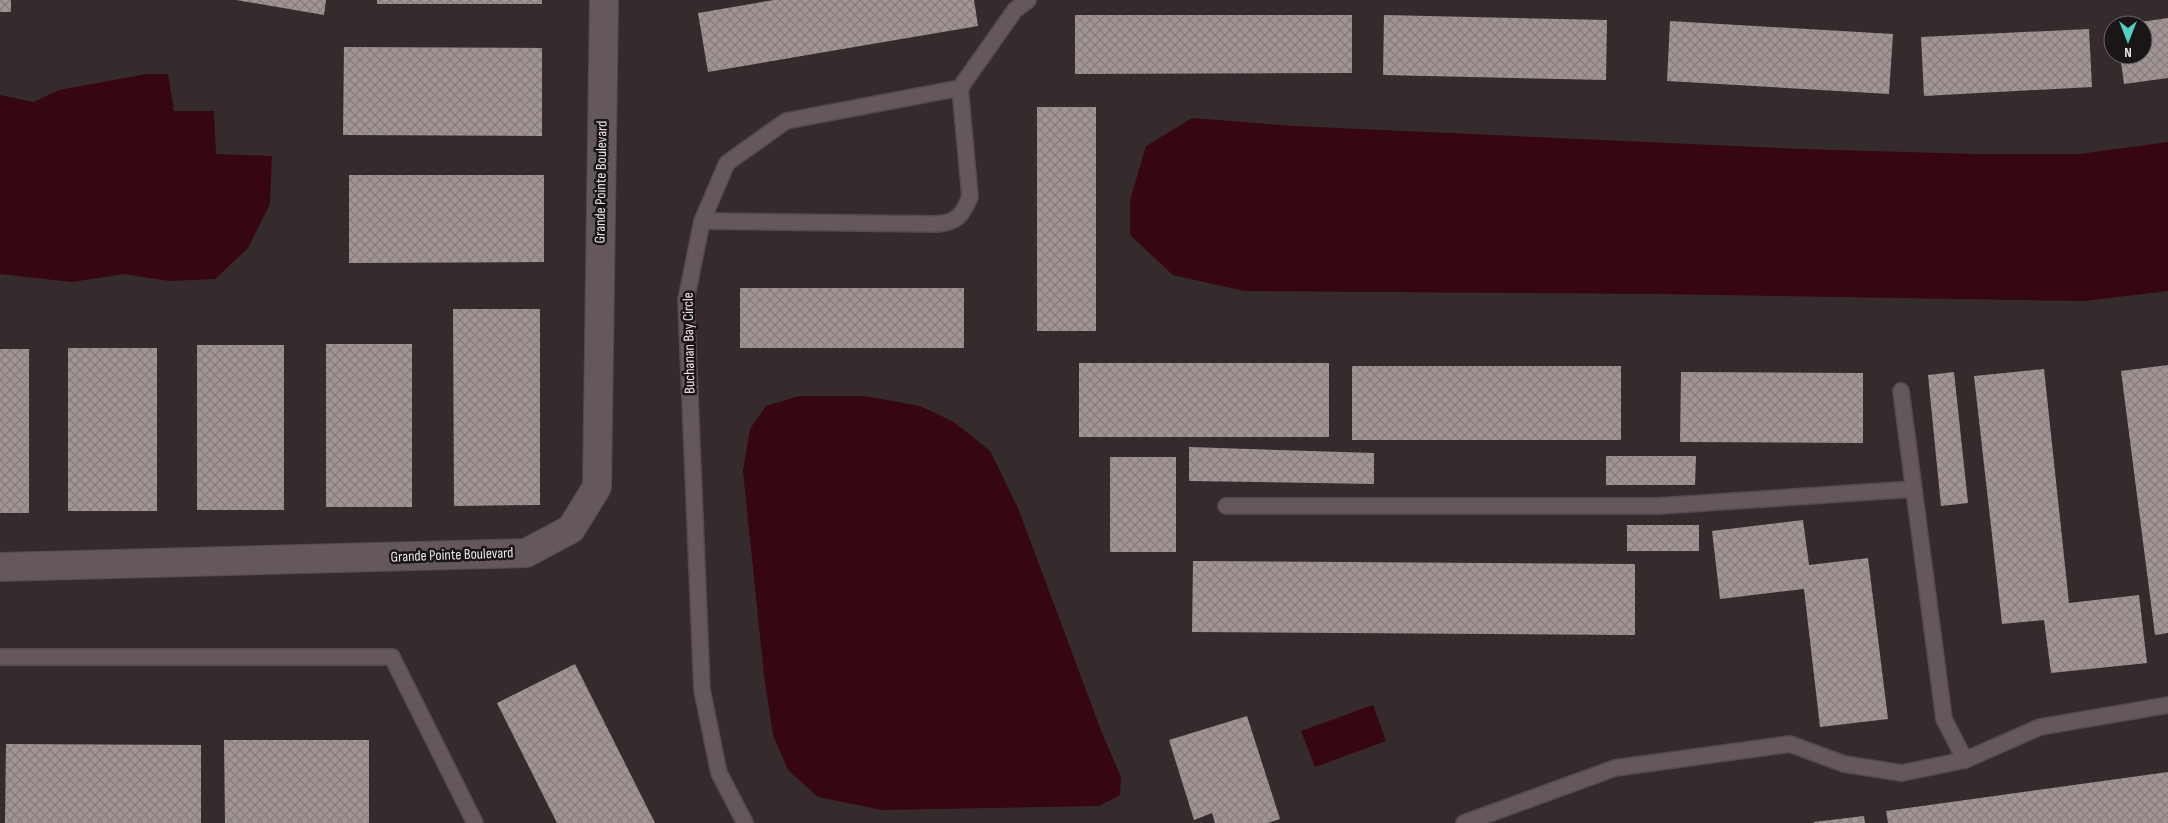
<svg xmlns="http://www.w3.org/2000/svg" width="2168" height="823" viewBox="0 0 2168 823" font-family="'Sofia Sans Condensed',sans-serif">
	<defs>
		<pattern id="building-cross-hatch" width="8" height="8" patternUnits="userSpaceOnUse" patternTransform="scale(1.25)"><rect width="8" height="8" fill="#a19495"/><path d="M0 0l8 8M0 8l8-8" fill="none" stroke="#867c7d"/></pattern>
	</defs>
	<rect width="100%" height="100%" fill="#362b2c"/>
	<g fill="#360613">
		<polygon points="146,74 168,74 174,111 214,111 216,154 272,156 270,204 248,248 215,279 169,281 124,274 72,282 0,274 0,95 33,102 59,90"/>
		<polygon points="1192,118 1294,126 1800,149 1976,154 2080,154 2168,142 2168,291 2085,301 1654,294 1244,291 1173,275 1130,235 1130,200 1146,146"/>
		<polygon points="799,396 865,396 920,406 954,422 990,451 1018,508 1102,733 1121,777 1120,795 1099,806 882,810 818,797 788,770 773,735 764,675 743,471 750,429 766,406"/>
		<polygon points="1373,705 1386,741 1315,767 1301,731"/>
	</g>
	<g fill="url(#building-cross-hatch)">
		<rect x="0" y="0" width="11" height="12"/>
		<polygon points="236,0 326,0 324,15"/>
		<rect x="377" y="0" width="165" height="4"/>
		<polygon points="774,0 974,0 978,26 708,72 698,13"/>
		<polygon points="1075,15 1352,15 1352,73 1075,74"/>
		<polygon points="1384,15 1607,20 1606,80 1383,75"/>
		<polygon points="2168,18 2168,78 2124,84 2120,55 2143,55 2143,25 2126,24"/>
		<polygon points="1670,21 1893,34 1889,94 1667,81"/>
		<polygon points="2089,29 2092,87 1924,96 1921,37"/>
		<polygon points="344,47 542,48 542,136 343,135"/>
		<rect x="1037" y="107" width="59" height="224"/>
		<polygon points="349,175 544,175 544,262 349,263"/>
		<rect x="740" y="288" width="224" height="60"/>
		<polygon points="453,309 540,309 540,505 454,506"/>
		<rect x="326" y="344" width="86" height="163"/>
		<rect x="197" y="345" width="87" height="165"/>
		<rect x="68" y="348" width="89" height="163"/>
		<rect x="0" y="349" width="29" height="164"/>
		<rect x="1079" y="363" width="250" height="74"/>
		<polygon points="2168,365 2168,633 2155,635 2121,371"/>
		<rect x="1352" y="366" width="269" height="74"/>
		<polygon points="2044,369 2069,603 2139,595 2147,663 2051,673 2044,620 2002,624 1974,376"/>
		<polygon points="1681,372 1863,373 1863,443 1680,442"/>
		<polygon points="1954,372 1968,503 1941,506 1928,375"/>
		<polygon points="1189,447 1374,453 1374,484 1189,481"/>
		<polygon points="1606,456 1696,456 1695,485 1606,485"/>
		<rect x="1110" y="457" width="66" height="95"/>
		<polygon points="1803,520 1809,565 1868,558 1888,719 1820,727 1804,589 1720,599 1712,531"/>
		<rect x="1627" y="525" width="72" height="26"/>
		<polygon points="1193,561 1635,564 1635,635 1192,632"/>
		<polygon points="575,664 655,823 557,823 497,703"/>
		<polygon points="1247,716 1280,819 1268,823 1215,823 1212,813 1194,820 1169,740"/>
		<polygon points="224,740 369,740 369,823 225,823"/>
		<polygon points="6,744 201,745 201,823 5,823"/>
		<polygon points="2168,772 2168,823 1888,823 1886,811"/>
		<polygon points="1864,816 1865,823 1814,823 1814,822"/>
	</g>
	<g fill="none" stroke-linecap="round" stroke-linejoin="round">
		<defs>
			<g id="lane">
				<path d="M702,221L937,224C957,222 962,216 970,197L960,88"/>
				<polyline points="1901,391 1944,719 1965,760"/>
				<polyline points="1226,506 1658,506 1914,489"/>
				<polyline points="0,657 392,657 475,823"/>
				<polyline points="745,823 719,773 702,690 686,300 702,221 727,163 786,121 960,88 1015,10 1028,0"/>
				<polyline points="1464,823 1615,768 1790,744 1844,764 1902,773 1965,760 2040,727 2168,705"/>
			</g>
			<polyline id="street" points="0,567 526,553 571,529 597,487 604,0"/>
		</defs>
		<use href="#lane" stroke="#534b4c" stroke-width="18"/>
		<use href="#street" stroke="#534b4c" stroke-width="30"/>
		<use href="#lane" stroke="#64585a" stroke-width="15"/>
		<use href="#street" stroke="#64585a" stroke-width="28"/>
	</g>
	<g text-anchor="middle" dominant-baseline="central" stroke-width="5" stroke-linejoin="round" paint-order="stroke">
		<g font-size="15" fill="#ede6e7" stroke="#1a1516">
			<text transform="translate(601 182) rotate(-89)">Grande Pointe Boulevard</text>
			<text transform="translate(689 343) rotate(-91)">Buchanan Bay Circle</text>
			<text transform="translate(452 555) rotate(-2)">Grande Pointe Boulevard</text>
		</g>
	</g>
	<g transform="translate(2128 40) rotate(180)"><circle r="24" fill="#1a1516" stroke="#6e696a"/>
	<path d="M0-4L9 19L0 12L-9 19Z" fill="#55cec6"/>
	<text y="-8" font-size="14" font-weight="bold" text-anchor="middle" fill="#ede6e7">N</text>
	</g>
</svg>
